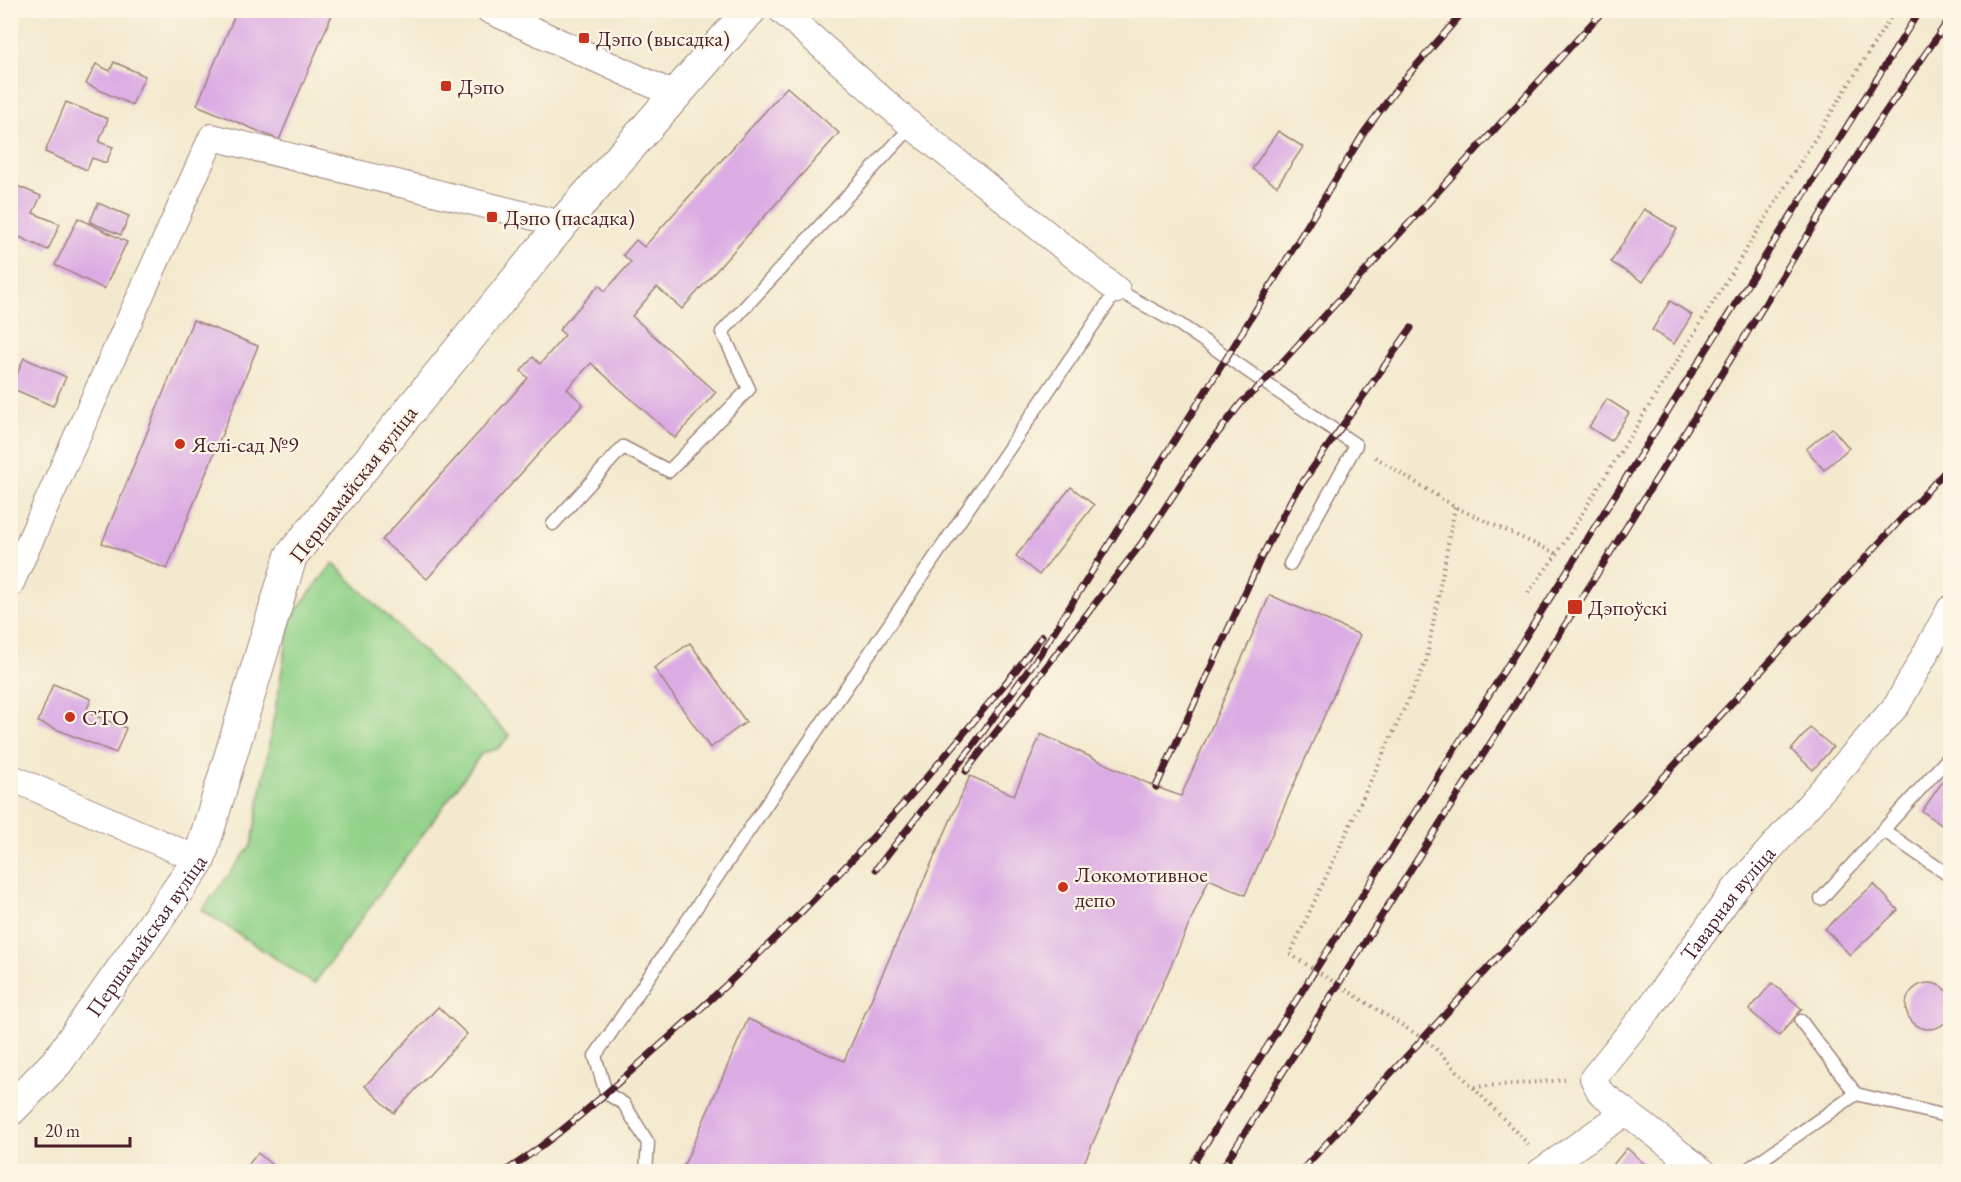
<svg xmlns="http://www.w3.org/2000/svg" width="1961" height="1182" viewBox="0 0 1961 1182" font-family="'EB Garamond',serif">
	<rect width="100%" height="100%" fill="#fcf5e5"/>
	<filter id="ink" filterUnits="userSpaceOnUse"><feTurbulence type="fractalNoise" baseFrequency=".0167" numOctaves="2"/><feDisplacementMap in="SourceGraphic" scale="12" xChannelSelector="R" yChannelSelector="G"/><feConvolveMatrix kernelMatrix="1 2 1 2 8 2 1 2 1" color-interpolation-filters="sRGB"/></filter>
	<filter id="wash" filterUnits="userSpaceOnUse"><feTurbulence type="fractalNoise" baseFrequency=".008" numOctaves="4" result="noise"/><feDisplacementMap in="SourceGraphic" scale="24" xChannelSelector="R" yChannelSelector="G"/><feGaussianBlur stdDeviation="1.35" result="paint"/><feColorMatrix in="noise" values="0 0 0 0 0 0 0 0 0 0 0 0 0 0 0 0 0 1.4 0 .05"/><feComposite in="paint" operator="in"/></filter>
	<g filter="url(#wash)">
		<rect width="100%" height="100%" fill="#f3e9ce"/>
		<polygon fill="#92d289" stroke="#6e785a" stroke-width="1.5" points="333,563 510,736 497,749 482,753 314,984 202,910 252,844 291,617"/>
		<g id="blocks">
			<g fill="#dbabe4">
				<polygon points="237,10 334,10 279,140 197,105"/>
				<polygon points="114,62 145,76 132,105 86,84 96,64 110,71"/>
				<polygon points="787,87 839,133 682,309 657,287 632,316 716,392 675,438 591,363 567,389 583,404 427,579 382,540 528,378 521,371 533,357 540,364 565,335 559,330 599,285 605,291 631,262 623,255 636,240 644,247"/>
				<polygon points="66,102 108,119 99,142 113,147 106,163 92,158 87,170 45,152"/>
				<polygon points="1278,131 1303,147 1277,186 1252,169"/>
				<polygon points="10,183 41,196 33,213 60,224 48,250 10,233"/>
				<polygon points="98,203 129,216 121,235 90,222"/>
				<polygon points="1644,209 1677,229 1643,282 1611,262"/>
				<polygon points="78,218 127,242 104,289 55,265"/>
				<polygon points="1670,301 1692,315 1674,344 1652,330"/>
				<polygon points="193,320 258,346 167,569 102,543"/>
				<polygon points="24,358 66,377 53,406 11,388"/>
				<polygon points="1607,399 1629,413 1611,441 1589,427"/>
				<polygon points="1832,428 1849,448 1824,470 1806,449"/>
				<polygon points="1071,487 1094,505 1039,575 1016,556"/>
				<polygon points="1270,595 1360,635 1245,895 1209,879 1080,1172 681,1172 748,1019 844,1061 970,776 1014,795 1041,734 1156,787 1181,796"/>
				<polygon points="690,643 746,722 710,748 654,668"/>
				<polygon points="53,684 91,699 86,712 126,728 116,753 38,722"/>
				<polygon points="1810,728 1833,747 1813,770 1791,750"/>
				<polygon points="1950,771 1950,831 1922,811"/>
				<polygon points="1874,884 1898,910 1850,955 1825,929"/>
				<circle cx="1929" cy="1006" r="23"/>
				<polygon points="1772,983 1802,1009 1779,1036 1749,1010"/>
				<polygon points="438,1007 467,1034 394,1113 365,1086"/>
				<polygon points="1627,1148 1653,1172 1607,1172"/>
				<polygon points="258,1153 280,1172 242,1172"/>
			</g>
		</g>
	</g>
	<g filter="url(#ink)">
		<use href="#blocks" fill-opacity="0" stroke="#9e847c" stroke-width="1.5"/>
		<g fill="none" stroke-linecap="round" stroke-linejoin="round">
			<defs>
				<g id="service">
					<polyline points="553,524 623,447 669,471 749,389 722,332 912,126"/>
					<polyline points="1883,830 1950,876"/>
					<polyline points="1821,899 1950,756"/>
					<polyline points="1801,1021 1856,1094"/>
					<polyline points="646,1172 648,1143 624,1104 606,1093 595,1056 1117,290 1179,324 1356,445 1290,564"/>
					<polyline points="1744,1172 1856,1094 1950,1117"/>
				</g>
				<g id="minor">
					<polyline points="489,10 675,95"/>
					<polyline points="781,10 912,126 1117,290"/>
					<polyline points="10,585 212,137 562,224"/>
					<polyline points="10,777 199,860"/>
					<polyline points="1626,1112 1704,1172"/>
					<path id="s1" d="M1540,1172L1626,1112L1600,1092L1593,1078L1648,1010L1735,889L1897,705L1950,609"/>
				</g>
				<g id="tertiary">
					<path id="s2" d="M10,1110L57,1062L199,860L291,556L562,224L750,10"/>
				</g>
			</defs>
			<use href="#service" stroke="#9e847c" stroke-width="15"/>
			<use href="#minor" stroke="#9e847c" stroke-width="28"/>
			<use href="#tertiary" stroke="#9e847c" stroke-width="34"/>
			<g stroke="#9e847c" stroke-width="4" stroke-dasharray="1.5 4.5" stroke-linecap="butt">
				<polyline points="1375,457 1455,507 1557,554"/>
				<polyline points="1455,507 1426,662 1290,954 1430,1043 1529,1145"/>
				<polyline points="1528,593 1557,554 1895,10"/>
				<polyline points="1474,1087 1565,1080"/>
			</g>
			<use href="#service" stroke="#fff" stroke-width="12"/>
			<use href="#minor" stroke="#fff" stroke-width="26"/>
			<use href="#tertiary" stroke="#fff" stroke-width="32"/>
			<defs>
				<g id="rail">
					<polyline points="966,771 1141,544 1196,461 1242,402 1264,382 1604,10"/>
					<polyline points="1156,787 1260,560 1293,496 1411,328"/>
					<polyline points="876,869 972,747 1040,654 1227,357 1365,131 1401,83 1465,10"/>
					<path d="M504,1172C563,1134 614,1086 666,1040C776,942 880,836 974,721C997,693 1021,666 1042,636"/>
					<path d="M1188,1172C1432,784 1677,398 1920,10"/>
					<polyline points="1220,1172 1594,579 1875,127 1950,18"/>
					<polyline points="1300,1172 1950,466"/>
				</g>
			</defs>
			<use href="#rail" stroke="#4a1f2b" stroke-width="7"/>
			<use href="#rail" stroke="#fcf5e5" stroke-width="4.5" stroke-dasharray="14" stroke-linecap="butt"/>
		</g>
	</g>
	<g fill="#c8321e" stroke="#fcf5e5" stroke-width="2">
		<rect x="578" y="32" width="12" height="12" rx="3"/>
		<rect x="440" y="80" width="12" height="12" rx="3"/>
		<rect x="486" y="211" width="12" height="12" rx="3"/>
		<circle cx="180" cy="444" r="6"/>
		<rect x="1567" y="599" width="16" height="16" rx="3"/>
		<circle cx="70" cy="717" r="6"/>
		<circle cx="1063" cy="887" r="6"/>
	</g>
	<g text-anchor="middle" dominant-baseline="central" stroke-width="4.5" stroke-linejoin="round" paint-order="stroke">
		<g font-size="22" fill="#4a1f2b" stroke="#fcf5e5" text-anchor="start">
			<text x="596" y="38">Дэпо (высадка)</text>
			<text x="458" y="86">Дэпо</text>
			<text x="504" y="217">Дэпо (пасадка)</text>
			<text x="192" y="444">Яслі-сад №9</text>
			<text x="1588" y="607">Дэпоўскі</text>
			<text x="82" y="717">СТО</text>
			<text x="1075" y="874">Локомотивное<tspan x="1075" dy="25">депо</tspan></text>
		</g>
		<g font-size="22" fill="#4a1f2b" stroke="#fcf5e5">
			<text transform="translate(353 484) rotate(-52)">Першамайская вуліца</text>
			<text stroke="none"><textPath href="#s1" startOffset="374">Таварная вуліца</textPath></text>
			<text stroke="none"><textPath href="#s2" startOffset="222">Першамайская вуліца</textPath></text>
		</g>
	</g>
	<rect width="1961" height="1182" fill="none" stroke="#fcf5e5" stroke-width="36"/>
	<path d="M36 1137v9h94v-9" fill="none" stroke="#4a1f2b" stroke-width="3"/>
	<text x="45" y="1137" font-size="18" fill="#4a1f2b" stroke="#fcf5e5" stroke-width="4.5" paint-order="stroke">20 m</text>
</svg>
